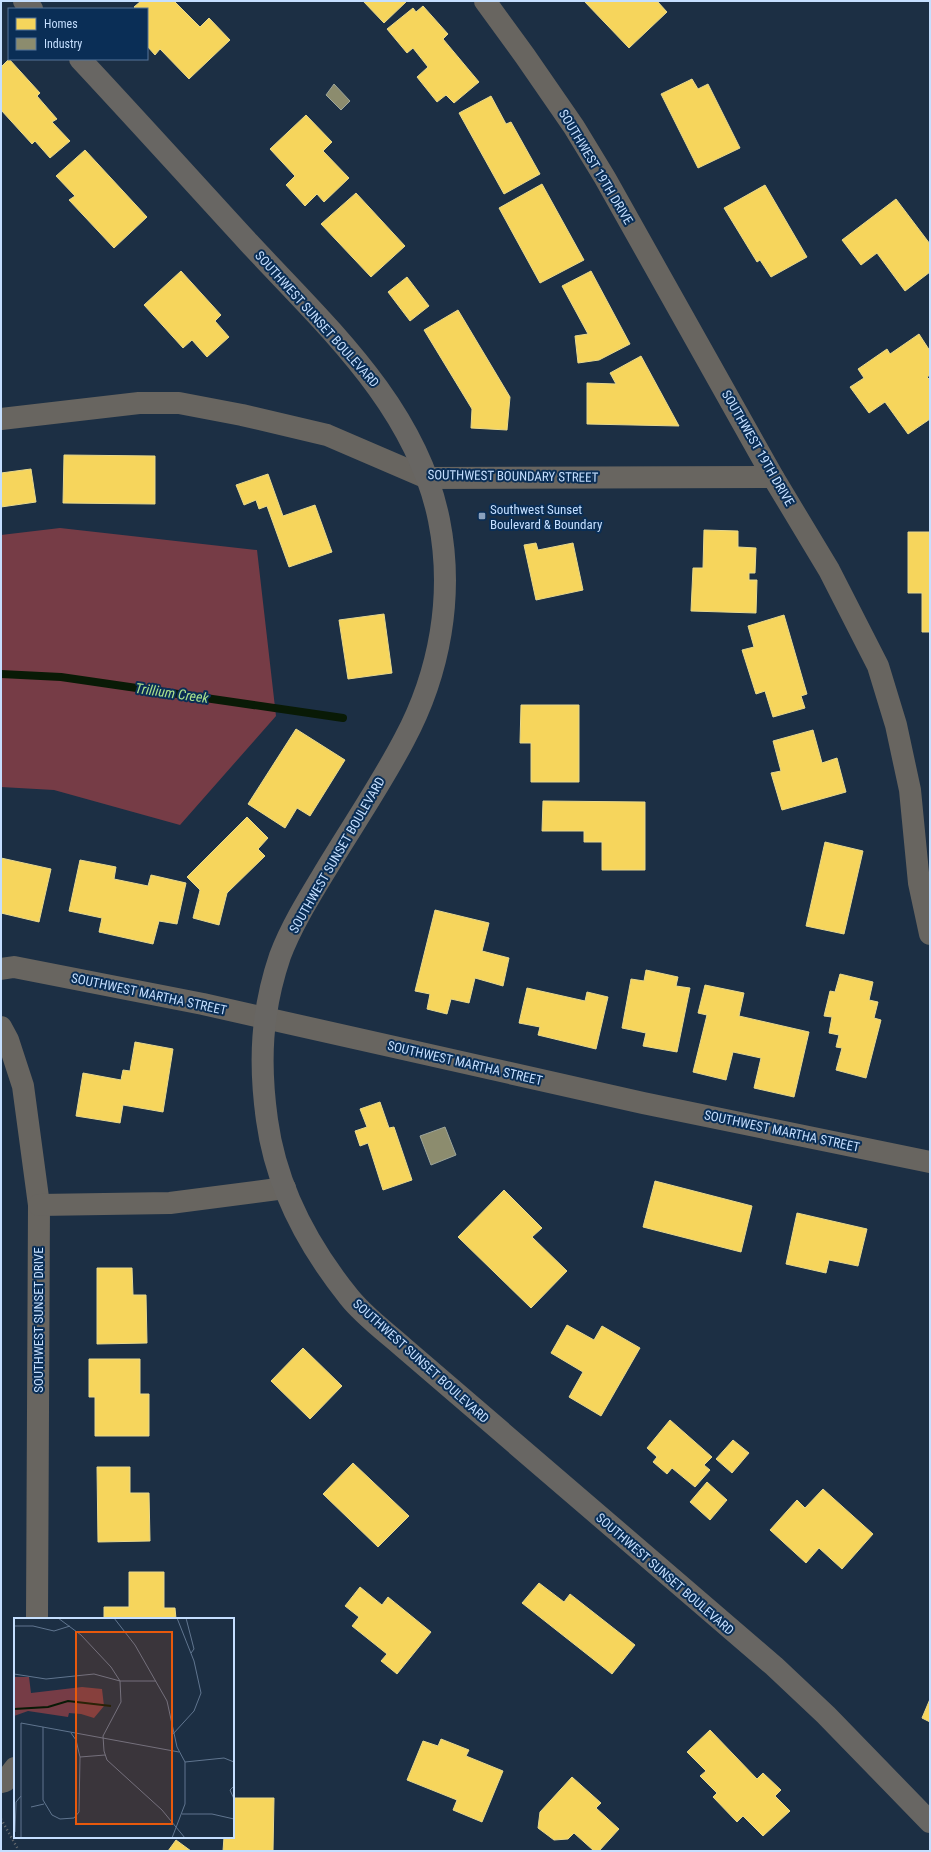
<svg xmlns="http://www.w3.org/2000/svg" width="931" height="1852" viewBox="0 0 931 1852" font-family="'Roboto Condensed',sans-serif">
	<rect width="100%" height="100%" fill="#1c2f44"/>
	<polygon fill="#763c46" points="60,528 257,550 276,716 180,825 54,790 1,787 1,535"/>
	<g fill="#f6d55c" stroke="#e7d88d">
		<polygon points="141,1 174,1 200,27 209,18 230,40 189,79 160,49 155,55 147,46 147,9 136,9 134,7"/>
		<polygon points="363,1 407,1 384,23"/>
		<polygon points="584,1 657,1 667,12 629,48"/>
		<polygon points="423,6 448,34 443,39 479,82 454,103 446,95 437,102 417,77 428,67 413,48 407,53 387,29 413,8 416,12"/>
		<polygon points="9,59 40,93 37,96 57,119 52,122 70,141 50,158 35,141 32,144 1,110 1,67"/>
		<polygon points="692,79 698,89 708,84 740,148 698,168 661,94"/>
		<polygon points="491,96 506,124 511,122 540,174 504,194 459,113"/>
		<polygon points="306,115 332,142 323,151 349,178 324,202 317,194 305,206 286,185 295,176 270,149"/>
		<polygon points="85,150 147,217 114,248 69,200 75,196 56,176"/>
		<polygon points="542,184 584,260 540,283 499,208"/>
		<polygon points="765,185 807,257 771,277 760,260 757,262 724,208"/>
		<polygon points="356,193 405,246 371,277 321,224"/>
		<polygon points="896,199 930,244 930,272 905,291 877,253 861,265 842,240"/>
		<polygon points="181,271 221,315 215,321 229,337 207,357 192,340 183,348 144,305"/>
		<polygon points="591,271 630,344 599,360 578,363 575,336 588,334 562,286"/>
		<polygon points="407,277 429,306 410,321 388,292"/>
		<polygon points="458,310 510,397 507,430 471,428 472,409 424,330"/>
		<polygon points="919,334 930,351 930,375 927,377 930,380 930,419 908,434 885,402 869,413 850,387 864,378 858,369 887,349 890,354"/>
		<polygon points="641,356 679,426 587,424 587,383 616,384 610,373"/>
		<polygon points="64,455 155,456 155,504 63,503"/>
		<polygon points="31,469 36,502 1,507 1,473"/>
		<polygon points="268,474 283,516 315,505 332,552 289,567 267,506 259,509 256,500 244,505 236,485"/>
		<polygon points="704,530 738,531 738,547 756,548 755,573 749,573 749,580 757,580 756,613 691,611 693,568 703,568"/>
		<polygon points="908,532 930,532 930,632 922,632 922,593 908,593"/>
		<polygon points="536,543 538,550 573,543 583,590 536,600 524,545"/>
		<polygon points="384,614 392,673 348,679 339,620"/>
		<polygon points="784,615 807,694 801,696 805,708 773,717 765,691 756,694 742,650 754,647 748,626"/>
		<polygon points="521,705 579,705 579,782 531,782 531,743 520,743"/>
		<polygon points="296,729 345,760 310,816 297,808 285,828 248,804"/>
		<polygon points="813,730 822,763 837,758 846,792 782,810 771,773 781,771 773,741"/>
		<polygon points="543,801 645,802 645,870 602,870 602,842 584,842 584,831 542,831"/>
		<polygon points="247,817 268,838 258,849 265,856 227,893 219,925 193,918 200,890 187,877"/>
		<polygon points="825,842 863,851 844,934 806,926"/>
		<polygon points="1,858 51,869 39,922 1,913"/>
		<polygon points="80,860 116,867 114,879 148,886 151,875 186,883 177,924 159,921 153,944 99,932 102,918 69,911"/>
		<polygon points="435,910 489,923 482,951 509,958 503,986 475,978 469,1003 451,999 447,1014 427,1009 430,994 415,991"/>
		<polygon points="646,970 678,977 676,986 690,988 677,1052 643,1046 646,1033 622,1028 631,979 644,981"/>
		<polygon points="840,974 873,982 869,1000 878,1002 874,1018 881,1020 866,1078 836,1070 842,1048 836,1047 839,1035 829,1033 832,1017 824,1016 830,991 835,992"/>
		<polygon points="705,985 744,993 739,1016 809,1032 794,1097 754,1088 761,1058 733,1052 726,1080 693,1072 707,1015 698,1013"/>
		<polygon points="527,988 585,1001 587,992 608,997 596,1049 538,1035 540,1027 519,1023"/>
		<polygon points="135,1042 173,1049 163,1112 123,1105 120,1123 76,1116 83,1073 121,1080 123,1070 130,1071"/>
		<polygon points="380,1102 389,1128 394,1127 412,1180 383,1190 368,1143 360,1146 355,1131 367,1127 360,1109"/>
		<polygon points="655,1181 752,1206 741,1252 643,1227"/>
		<polygon points="504,1190 542,1228 532,1237 567,1271 531,1308 458,1237"/>
		<polygon points="797,1213 867,1229 858,1266 829,1260 826,1273 786,1264"/>
		<polygon points="97,1268 132,1268 133,1295 146,1295 147,1343 97,1344"/>
		<polygon points="567,1325 594,1340 602,1326 640,1348 601,1416 569,1397 583,1372 551,1353"/>
		<polygon points="303,1348 342,1386 310,1419 271,1381"/>
		<polygon points="89,1359 140,1359 140,1394 149,1394 149,1436 95,1436 95,1397 89,1397"/>
		<polygon points="670,1420 712,1457 704,1465 710,1470 695,1487 672,1468 667,1474 653,1462 657,1457 647,1448"/>
		<polygon points="733,1440 749,1453 732,1473 716,1459"/>
		<polygon points="353,1463 409,1516 378,1547 323,1494"/>
		<polygon points="97,1467 130,1467 130,1493 149,1493 150,1541 98,1542"/>
		<polygon points="707,1482 727,1500 710,1520 690,1502"/>
		<polygon points="823,1489 873,1534 842,1569 819,1548 806,1563 770,1530 797,1500 805,1508"/>
		<polygon points="129,1572 164,1572 164,1608 175,1608 176,1619 104,1619 104,1607 129,1607"/>
		<polygon points="539,1583 564,1602 570,1594 635,1645 612,1674 522,1603"/>
		<polygon points="360,1587 382,1605 388,1597 431,1632 397,1674 381,1661 387,1654 352,1626 359,1617 345,1606"/>
		<polygon points="930,1699 930,1722 922,1718"/>
		<polygon points="710,1730 757,1779 763,1773 781,1790 775,1796 790,1811 763,1836 743,1816 737,1822 713,1797 717,1793 700,1776 706,1771 687,1752"/>
		<polygon points="441,1739 469,1750 466,1756 503,1771 482,1822 453,1810 457,1800 407,1780 423,1741 438,1746"/>
		<polygon points="572,1777 601,1803 596,1808 619,1829 599,1851 594,1851 574,1833 568,1839 554,1840 538,1828 540,1812"/>
		<polygon points="233,1798 274,1798 273,1851 223,1851 224,1837 233,1837"/>
		<polygon points="176,1840 191,1851 168,1851"/>
	</g>
	<g fill="#8c8c6e" stroke="#9da59a">
		<polygon points="334,84 350,101 341,110 326,95"/>
		<polygon points="445,1127 456,1155 431,1165 420,1136"/>
	</g>
	<g fill="none" stroke-linecap="round" stroke-linejoin="round">
		<polyline stroke="#091a06" stroke-width="8" points="1,674 61,677 343,718"/>
		<polyline stroke="#686b6e" stroke-width="2.5" stroke-dasharray="1 3" stroke-linecap="butt" points="1,1819 19,1851"/>
		<g stroke="#686560" stroke-width="22">
			<polyline points="485,1 525,56 574,127 605,178 773,477 829,570 878,666 896,725 910,790 919,883 930,934"/>
			<polyline points="1,419 139,403 179,403 242,415 327,435 427,478 773,477"/>
			<polyline points="1,969 14,967 203,1004 643,1103 930,1162"/>
			<polyline points="1,1027 8,1040 23,1086 39,1205 37,1619"/>
			<polyline points="39,1205 170,1203 285,1188"/>
			<polyline points="1,1782 5,1781 15,1768"/>
		</g>
		<g stroke="#686663" stroke-width="22">
			<polyline points="24,1 32,9"/>
			<path d="M80,59C137,120 193,182 249,243C325,325 416,406 439,520C454,595 440,673 404,740C382,782 355,822 330,863C312,893 292,924 280,956C261,1012 259,1063 267,1120C276,1186 308,1246 349,1297C364,1316 386,1332 404,1348L774,1666L826,1715L930,1822"/>
		</g>
	</g>
	<rect fill="#8aa1be" stroke="#0a2e56" stroke-width="1.5" x="478" y="512" width="8" height="8" rx="2"/>
	<g text-anchor="middle" dominant-baseline="central" stroke-width="4" stroke-linejoin="round" paint-order="stroke">
		<g font-size="13" fill="#c5dfff" stroke="#0a2e56">
			<text transform="translate(596 167) rotate(59)">SOUTHWEST 19TH DRIVE</text>
			<text transform="translate(317 319) rotate(48)">SOUTHWEST SUNSET BOULEVARD</text>
			<text transform="translate(758 448) rotate(60)">SOUTHWEST 19TH DRIVE</text>
			<text transform="translate(513 476) rotate(1)">SOUTHWEST BOUNDARY STREET</text>
			<text transform="translate(337 855) rotate(-60)">SOUTHWEST SUNSET BOULEVARD</text>
			<text transform="translate(149 994) rotate(12)">SOUTHWEST MARTHA STREET</text>
			<text transform="translate(465 1063) rotate(13)">SOUTHWEST MARTHA STREET</text>
			<text transform="translate(782 1131) rotate(12)">SOUTHWEST MARTHA STREET</text>
			<text transform="translate(38 1320) rotate(-90)">SOUTHWEST SUNSET DRIVE</text>
			<text transform="translate(421 1361) rotate(42)">SOUTHWEST SUNSET BOULEVARD</text>
			<text transform="translate(665 1574) rotate(41)">SOUTHWEST SUNSET BOULEVARD</text>
		</g>
		<g font-size="13" fill="#c5dfff" stroke="#0a2e56" text-anchor="start">
			<text x="490" y="509">Southwest Sunset<tspan x="490" dy="15">Boulevard &amp; Boundary</tspan></text>
		</g>
		<g font-size="14" font-style="italic" fill="#ace28c" stroke="#0a2e56">
			<text transform="translate(172 693) rotate(8)">Trillium Creek</text>
		</g>
	</g>
	<g transform="translate(14 1618)">
		<rect width="220" height="220" fill="#1c2f44"/>
		<path d="M0,59H15L17,75L68,69L88,71L90,88L80,100L67,96L55,95L54,99L14,93L0,98Z" fill="#763c46"/>
		<path fill="none" stroke="#091a06" stroke-width="2" d="M0,91L34,89L54,83L97,88"/>
		<path fill="none" stroke="#60758f" stroke-width="1" d="M44,0L67,17L97,49L106,63L107,84L89,118L90,133L93,142L148,192L171,220M100,0L121,27L153,83L163,129L171,144V186L158,220M172,0L180,31L177,35M0,8H19L40,13L56,8M0,56L32,61L80,56L106,63H142M29,109V182L38,197L46,201L60,200L65,194L66,139L62,122L57,115M159,116L180,93L187,75L180,43L163,0M66,139L91,137M171,144L210,140L220,144M220,168L216,172L220,181M17,189L30,186M168,196H198L220,201M1,214L2,184L7,178M7,220V105L165,134"/>
		<path fill="#e8590c" fill-opacity="0.15" stroke="#e8590c" stroke-width="2" d="M62,14H158V206H62Z"/>
		<rect width="220" height="220" fill="none" stroke="#c5dfff" stroke-width="2"/>
	</g>
	<rect width="931" height="1852" fill="none" stroke="#c5dfff" stroke-width="4"/>
	<rect x="8" y="8" width="140" height="52" fill="#0a2e56" stroke="#55759a"/>
	<rect x="16" y="18" width="20" height="12" fill="#f6d55c" stroke="#55759a"/>
	<text x="44" y="28" font-size="12" fill="#c5dfff">Homes</text>
	<rect x="16" y="38" width="20" height="12" fill="#8c8c6e" stroke="#55759a"/>
	<text x="44" y="48" font-size="12" fill="#c5dfff">Industry</text>
</svg>
